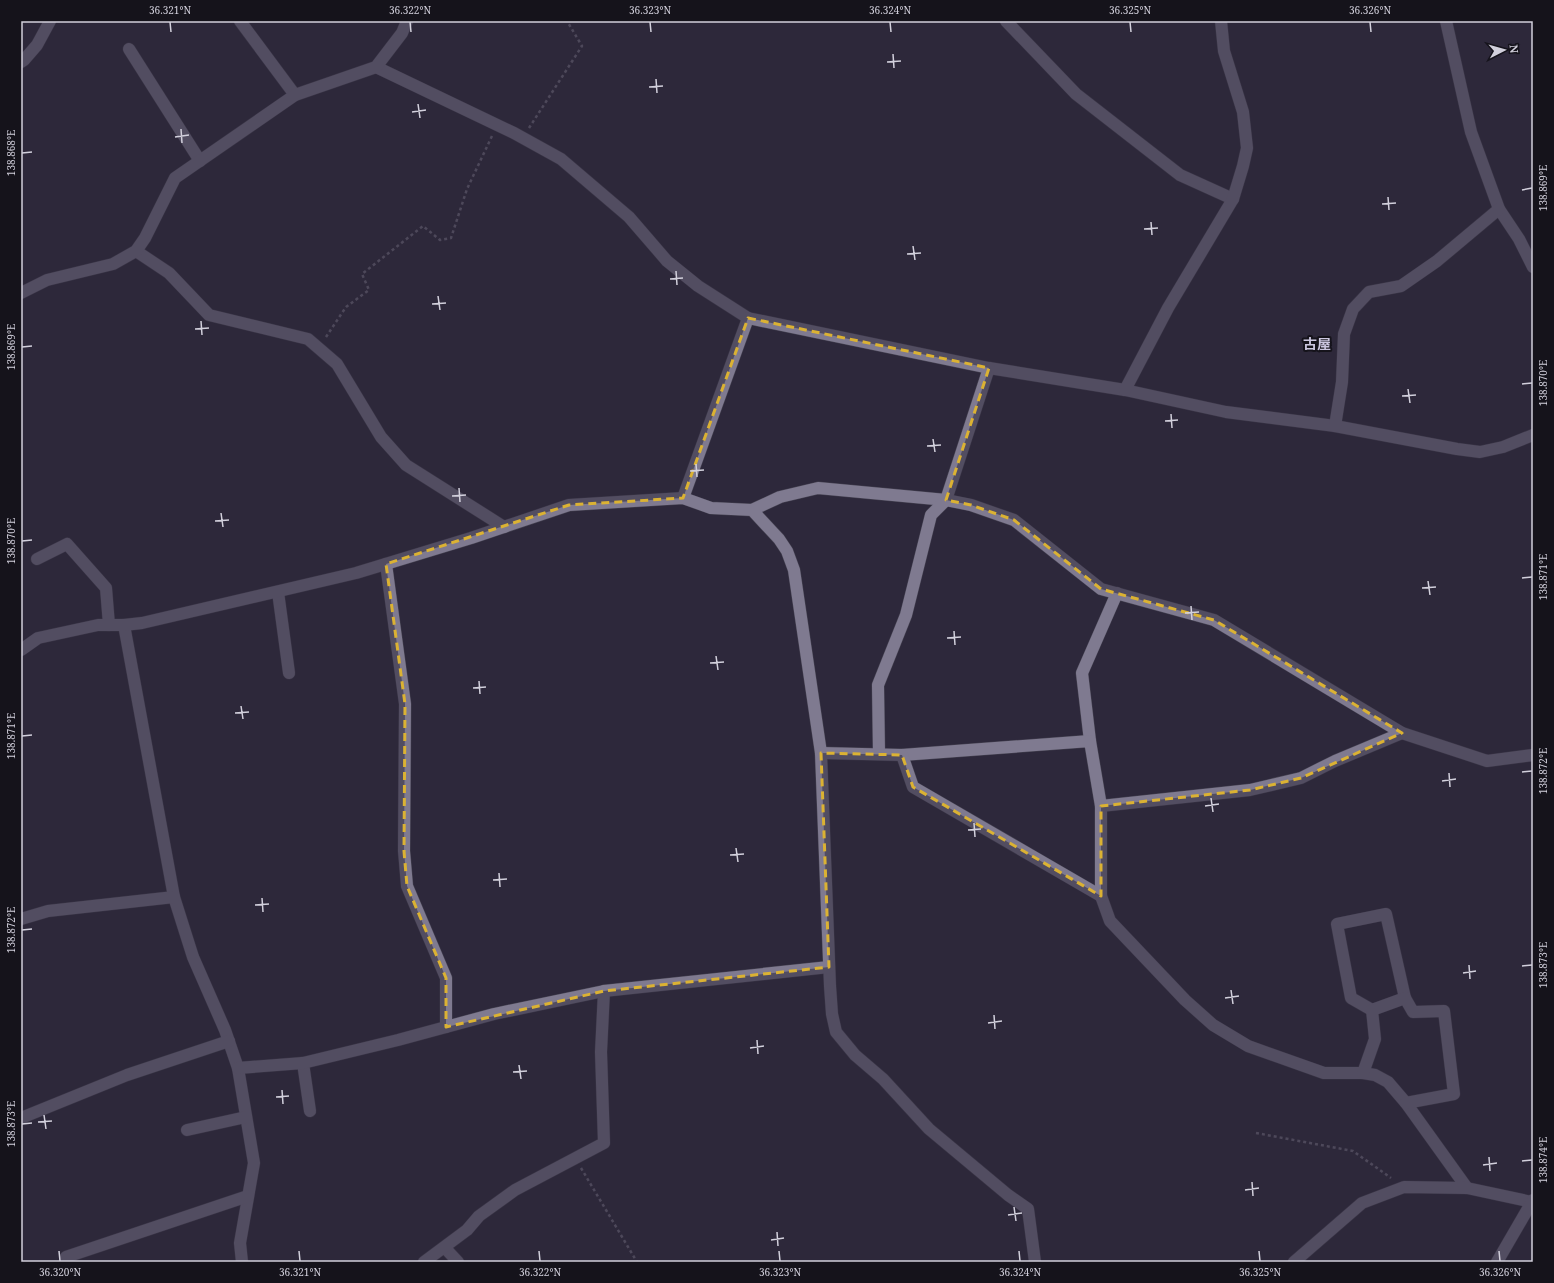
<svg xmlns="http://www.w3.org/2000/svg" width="1554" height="1283" viewBox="0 0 1554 1283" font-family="'Noto Serif','Noto Sans JP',serif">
	<rect width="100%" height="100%" fill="#2d283b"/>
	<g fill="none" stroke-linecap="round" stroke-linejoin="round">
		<defs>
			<g id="minor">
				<polyline points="240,21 295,95"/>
				<polyline points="1006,21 1076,94 1180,175 1233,199"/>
				<polyline points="1446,21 1471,132 1499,209 1519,239 1533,267"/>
				<polyline points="129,49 200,161"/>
				<polyline points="21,62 24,60 37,45 50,21"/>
				<polyline points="376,67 514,133 561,159 629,217 667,261 698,286 748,318 989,368 1125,390 1226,412 1335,426 1457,449 1480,452 1503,447 1533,435"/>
				<polyline points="136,251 169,273 209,315 308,339 337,364 381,437 406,465 504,527"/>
				<polyline points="21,293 47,280 113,264 136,251 145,238 175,178 295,95 376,67 402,33 407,21"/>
				<polyline points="1125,390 1168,308 1233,199 1243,166 1247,148 1243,112 1224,51 1221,21"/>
				<polyline points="1335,426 1342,382 1344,334 1353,309 1369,292 1401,286 1437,261 1499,209"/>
				<polyline points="683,498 748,318"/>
				<polyline points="752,510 780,497 818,488 946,500 971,505 1014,520 1101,589 1214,620 1402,733 1487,761 1533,755"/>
				<polyline points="37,559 67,544 106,588 109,625"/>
				<polyline points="386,564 405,704 404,851 407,886 446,978 446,1027"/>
				<polyline points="278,592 289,673"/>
				<polyline points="124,625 174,897 193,957 225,1030 238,1068 254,1163 240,1243 242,1262"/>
				<polyline points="21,650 38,638 98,625 124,625 142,623 356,573 471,538 569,505 683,498 711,508 752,510 779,539 787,551 794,570 821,753 830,986 832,1014 836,1032 855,1055 883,1079 929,1129 1008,1195 1028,1209 1035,1262"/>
				<polyline points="1090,741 1082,673 1117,593"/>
				<polyline points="821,753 902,755 1090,741 1101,806 1101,896 1110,921 1185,1000 1213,1025 1248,1046 1324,1073 1363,1073 1375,1075 1388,1082 1406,1103 1467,1188"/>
				<polyline points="879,754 878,685 906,615 931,515 946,500 989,368"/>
				<polyline points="902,755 913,787 1101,896"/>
				<polyline points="1101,806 1250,790 1301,778 1335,761 1402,733"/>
				<polyline points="21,919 48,911 174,897"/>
				<polyline points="1372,1010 1351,998 1337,924 1386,914 1405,998"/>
				<polyline points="303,1063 310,1111"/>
				<polyline points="238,1068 303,1063 398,1040 494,1014 604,991 829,967"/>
				<polyline points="1363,1073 1375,1039 1372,1010 1405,998 1413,1012 1444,1011 1454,1094 1406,1103"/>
				<polyline points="21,1118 127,1075 229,1041"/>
				<polyline points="187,1130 246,1117"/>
				<polyline points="445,1248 458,1262"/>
				<polyline points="66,1257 248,1196"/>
				<polyline points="424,1262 467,1230 479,1216 515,1190 604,1143 601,1052 604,991"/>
				<polyline points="1294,1262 1362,1203 1404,1187 1467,1188 1532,1202"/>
				<polyline points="1497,1262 1533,1200"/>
			</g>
		</defs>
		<use href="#minor" stroke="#464352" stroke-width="13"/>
		<g stroke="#747080" stroke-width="2.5" stroke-dasharray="3 3" stroke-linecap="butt">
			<polyline points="529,128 582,46 567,21"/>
			<polyline points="326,337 346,307 369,290 362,274 423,226 440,240 451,238 467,189 492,136"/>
			<polyline points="1256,1133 1353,1151 1391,1178"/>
			<polyline points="581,1168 637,1262"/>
		</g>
		<use href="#minor" stroke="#7f7a90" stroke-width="12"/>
	</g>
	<path d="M0 0H1554V1283H0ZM748,318L989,368L946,500L971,505L1014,520L1101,589L1214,620L1402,733L1301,778L1250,790L1101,806V896L913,787L902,755L821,753L829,967L604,991L446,1027V978L407,886L404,851L405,704L386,564L569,505L683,498Z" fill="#2d283b" fill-opacity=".55" fill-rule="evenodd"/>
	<path fill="none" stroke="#dbb233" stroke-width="3" stroke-dasharray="8 5" stroke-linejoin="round" d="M748,318L989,368L946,500L971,505L1014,520L1101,589L1214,620L1402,733L1301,778L1250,790L1101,806V896L913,787L902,755L821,753L829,967L604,991L446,1027V978L407,886L404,851L405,704L386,564L569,505L683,498Z"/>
	<path fill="none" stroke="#d2d0dc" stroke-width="1.5" d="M170,22L171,32M410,22L411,32M650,22L651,32M890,22L891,32M1130,22L1131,32M1370,22L1371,32M893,54L894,68M887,62L901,61M656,79L657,93M649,87L663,86M418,104L420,118M412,112L426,110M181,129L182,143M175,137L189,135M22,153L32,152M1522,190L1532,188M1388,197L1389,210M1382,204L1396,203M1151,222L1152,235M1144,229L1158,228M913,246L915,260M907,254L921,253M676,271L677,285M670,279L683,278M438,296L440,310M432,304L446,303M201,321L202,335M195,329L209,328M22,347L32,346M1522,384L1532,383M1408,389L1410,403M1402,396L1416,395M1171,414L1172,428M1165,421L1178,420M933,439L935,452M927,446L941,445M696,464L697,477M690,471L704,470M459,488L460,502M452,496L466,495M221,513L223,527M215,521L229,520M22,541L32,540M1522,578L1532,577M1428,581L1430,595M1422,588L1436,587M1191,606L1192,620M1185,613L1199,612M954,631L955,645M947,638L961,637M716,656L718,670M710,663L724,662M479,681L480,694M473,688L486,687M241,706L243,719M235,713L249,712M22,736L32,735M1522,772L1532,771M1449,773L1450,787M1442,781L1456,779M1211,798L1213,812M1205,806L1219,804M974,823L975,837M968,830L981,829M736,848L738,862M730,855L744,854M499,873L500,887M493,880L507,879M262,898L263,912M255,905L269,904M22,930L32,929M1469,965L1470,979M1522,966L1532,965M1463,973L1476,971M1231,990L1233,1004M1225,998L1239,996M994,1015L995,1029M988,1023L1002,1021M757,1040L758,1054M750,1048L764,1046M519,1065L521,1079M513,1072L527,1071M282,1090L283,1104M276,1097L289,1096M44,1115L46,1129M38,1122L52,1121M22,1124L32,1123M1489,1157L1490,1171M1522,1161L1532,1160M1483,1165L1497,1163M1252,1182L1253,1196M1245,1190L1259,1188M1014,1207L1016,1221M1008,1215L1022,1213M777,1232L778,1246M771,1240L784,1238M59,1251L60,1261M299,1251L300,1261M539,1251L540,1261M779,1251L780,1261M1019,1251L1020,1261M1259,1251L1260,1261M1499,1251L1500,1261"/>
	<g text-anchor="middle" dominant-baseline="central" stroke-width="4" stroke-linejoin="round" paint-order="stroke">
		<g font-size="14" font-weight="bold" fill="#ccc7e0" stroke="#15131b">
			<text x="1317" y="343">古屋</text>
		</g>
	</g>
	<rect width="1554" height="1283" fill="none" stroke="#15131b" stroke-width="44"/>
	<g transform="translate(1504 50) rotate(84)" stroke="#15131b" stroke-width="3" paint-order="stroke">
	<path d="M0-3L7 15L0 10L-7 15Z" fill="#d2d0dc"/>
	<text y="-6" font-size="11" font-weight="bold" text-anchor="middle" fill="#d2d0dc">N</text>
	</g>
	<rect x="22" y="22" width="1510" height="1239" fill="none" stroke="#d2d0dc" stroke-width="1.5"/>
	<g font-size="10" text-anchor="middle" fill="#d2d0dc">
		<text x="170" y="14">36.321°N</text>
		<text x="410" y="14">36.322°N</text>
		<text x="650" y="14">36.323°N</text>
		<text x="890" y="14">36.324°N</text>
		<text x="1130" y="14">36.325°N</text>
		<text x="1370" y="14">36.326°N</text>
		<text transform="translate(11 153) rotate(-90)" y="4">138.868°E</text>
		<text transform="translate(1543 188) rotate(-90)" y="4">138.869°E</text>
		<text transform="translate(11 347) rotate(-90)" y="4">138.869°E</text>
		<text transform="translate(1543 383) rotate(-90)" y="4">138.870°E</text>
		<text transform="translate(11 541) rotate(-90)" y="4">138.870°E</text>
		<text transform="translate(1543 577) rotate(-90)" y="4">138.871°E</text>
		<text transform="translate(11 736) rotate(-90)" y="4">138.871°E</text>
		<text transform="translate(1543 771) rotate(-90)" y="4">138.872°E</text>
		<text transform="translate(11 930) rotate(-90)" y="4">138.872°E</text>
		<text transform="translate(1543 965) rotate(-90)" y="4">138.873°E</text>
		<text transform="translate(11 1124) rotate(-90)" y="4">138.873°E</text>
		<text transform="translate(1543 1160) rotate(-90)" y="4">138.874°E</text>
		<text x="60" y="1276">36.320°N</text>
		<text x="300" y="1276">36.321°N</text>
		<text x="540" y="1276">36.322°N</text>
		<text x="780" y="1276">36.323°N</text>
		<text x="1020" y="1276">36.324°N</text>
		<text x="1260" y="1276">36.325°N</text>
		<text x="1500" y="1276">36.326°N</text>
	</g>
</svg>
